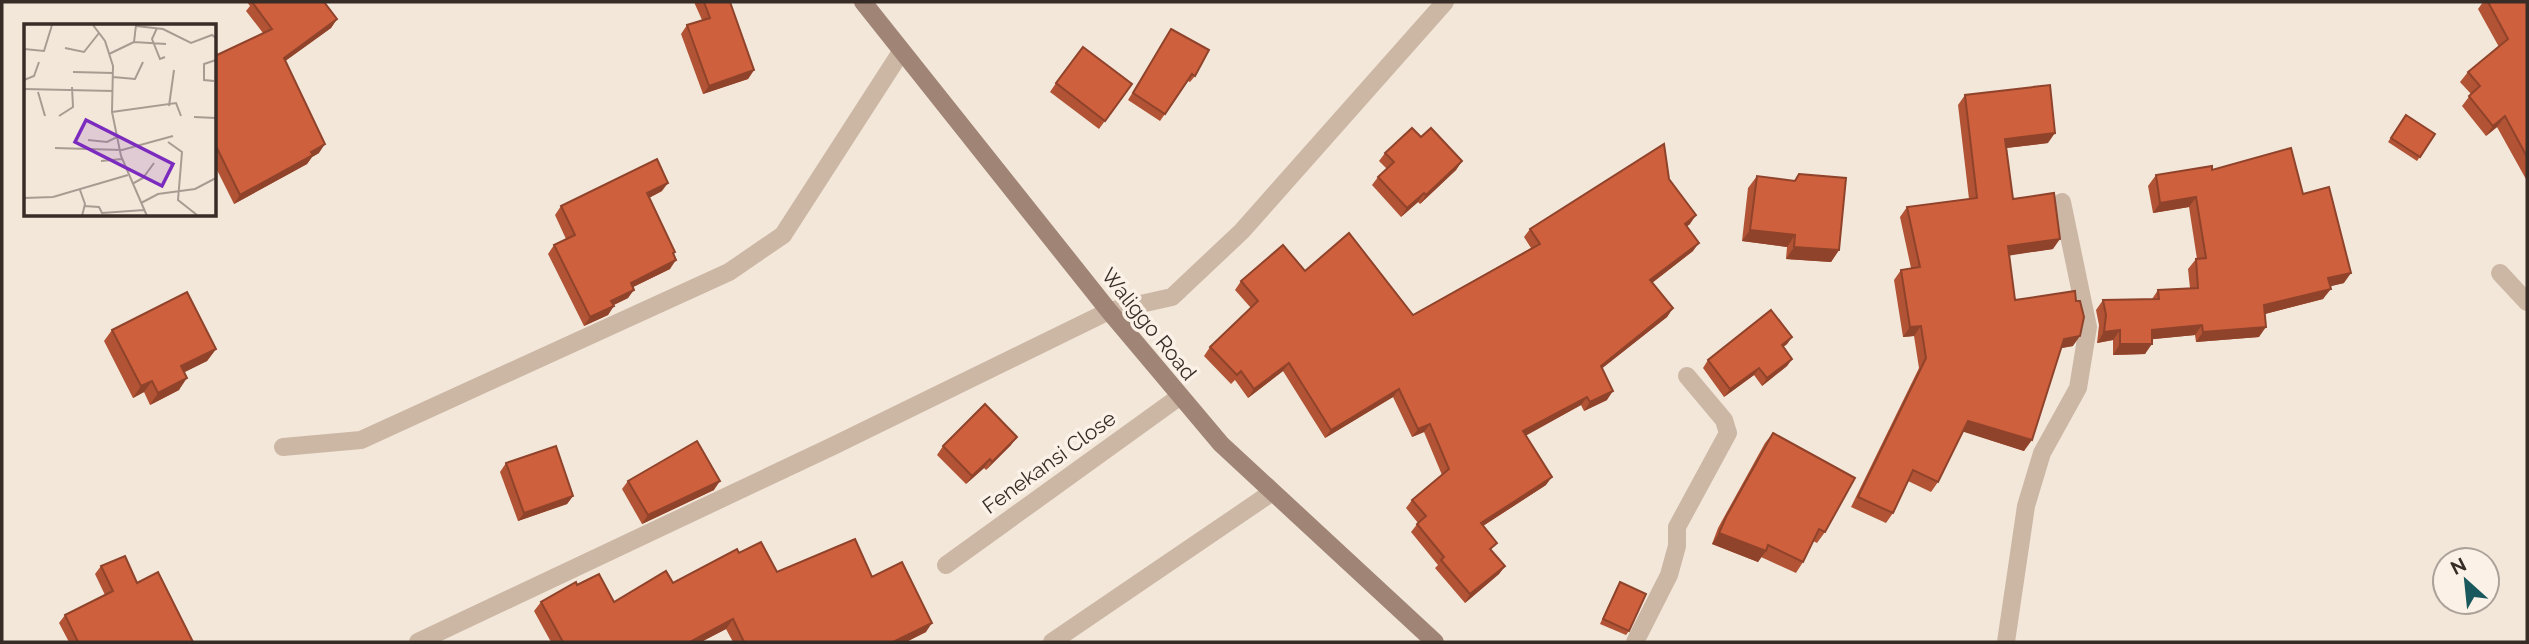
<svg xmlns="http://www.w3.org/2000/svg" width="2529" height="644" viewBox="0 0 2529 644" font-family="Raleway,sans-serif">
	<rect width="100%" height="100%" fill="#f3e7da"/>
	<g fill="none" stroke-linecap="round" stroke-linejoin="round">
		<g stroke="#ccb7a5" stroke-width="18">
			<polyline points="283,447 361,440 729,272 783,235 901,52"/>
			<polyline points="1635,642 1669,575 1677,546 1677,527 1728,433 1724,420 1687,376"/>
		</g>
		<g stroke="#ccb7a5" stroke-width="18">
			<polyline points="2500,273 2527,302"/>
			<polyline points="946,565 1179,397"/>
			<polyline points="418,642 833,446 1109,311 1172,297 1242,231 1445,2"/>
			<polyline points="1052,642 1271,493"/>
			<polyline points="2006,642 2026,506 2042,453 2078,388 2088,327 2062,202"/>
		</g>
		<polyline stroke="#a08576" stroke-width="18" points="863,2 1109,311 1221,444 1435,642"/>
	</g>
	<g fill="#b15334">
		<polygon points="247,2 324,2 337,19 331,28 285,61 319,153 312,157 307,164 234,204 215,166 215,56 263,33 246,11 250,6"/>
		<polygon points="694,2 730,2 754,70 748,79 703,94 681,34 687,25 702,20"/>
		<polygon points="2483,2 2527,2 2527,181 2497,127 2486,136 2462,106 2471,94 2460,82 2468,72 2499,47 2478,9"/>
		<polygon points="1171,29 1195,76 1190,82 1188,81 1160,121 1128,100"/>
		<polygon points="1056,83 1132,84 1099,129 1050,92"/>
		<polygon points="1965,95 2048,143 2006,148 2013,199 2053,249 2009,255 2015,300 2073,346 2061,348 2024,451 1963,431 1938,482 1931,492 1908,481 1893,513 1886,523 1851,507 1919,368 1914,336 1903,337 1894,280 1901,270 1911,268 1900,217 1907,207 1969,199 1958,105"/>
		<polygon points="2406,115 2435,134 2417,161 2388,142"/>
		<polygon points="1421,137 1462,161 1456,170 1420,204 1418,202 1401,217 1372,185 1378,177 1387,169 1379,161 1385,153"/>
		<polygon points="2212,170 2303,194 2344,283 2330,286 2323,299 2265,314 2259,337 2196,342 2195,335 2152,339 2145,354 2113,355 2113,340 2097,343 2099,325 2096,310 2103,300 2152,299 2158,290 2190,288 2188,269 2196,259 2197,259 2189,207 2153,213 2148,186 2156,175"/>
		<polygon points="1757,176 1839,250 1831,262 1786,259 1787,247 1742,241 1748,188"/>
		<polygon points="1669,179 1690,224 1687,226 1693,251 1652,283 1673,308 1667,317 1602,368 1607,400 1584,411 1581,405 1526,435 1546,485 1483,526 1492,551 1505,566 1499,574 1465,603 1435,568 1438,565 1411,532 1418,523 1406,508 1412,500 1442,475 1424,432 1412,437 1393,397 1325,438 1283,371 1248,398 1235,380 1231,384 1204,356 1210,347 1251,308 1235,290 1241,281 1305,271 1413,315 1531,248 1524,237 1530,229"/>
		<polygon points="662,191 649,198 673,254 670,269 633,287 628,298 614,305 608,315 584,326 548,254 554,245 566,239 555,215 561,206"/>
		<polygon points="112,330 216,349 207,361 184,372 179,390 150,405 144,392 133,398 104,341"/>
		<polygon points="1792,337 1787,344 1783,347 1792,359 1787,366 1762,386 1754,375 1724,397 1703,368 1708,360"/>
		<polygon points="1773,433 1825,532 1817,543 1813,541 1803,562 1796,573 1761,557 1758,562 1712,544 1718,528 1765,443"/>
		<polygon points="1011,445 986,470 984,468 966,484 937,455 943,446"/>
		<polygon points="506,463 573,496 567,504 518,521 500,472"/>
		<polygon points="628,481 714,490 642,524 622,489"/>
		<polygon points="101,566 137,583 193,642 69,642 59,623 65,615 105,595 95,574"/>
		<polygon points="777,572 872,577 926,632 906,642 733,642 726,629 701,642 551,642 534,611 541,602 577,585 614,602 673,583"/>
		<polygon points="1620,582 1629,631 1626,635 1600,624 1617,587"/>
	</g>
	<g fill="#90432b">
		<polygon points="337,19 331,28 277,67 284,58"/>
		<polygon points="754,70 748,79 703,94 709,86"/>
		<polygon points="2505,116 2497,127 2486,136 2493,126"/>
		<polygon points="2055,133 2048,143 1998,149 2005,139"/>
		<polygon points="325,144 319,153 312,157 307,164 234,204 240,195"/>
		<polygon points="1462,161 1456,170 1420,204 1426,195"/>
		<polygon points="668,183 662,191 641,202 647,193"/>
		<polygon points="1424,193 1418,202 1401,217 1407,208"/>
		<polygon points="2196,197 2189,207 2153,213 2160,203"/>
		<polygon points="1696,215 1690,224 1679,232 1685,224"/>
		<polygon points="1750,230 1795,235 1787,247 1742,241"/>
		<polygon points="2060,239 2053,249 2000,257 2008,246"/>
		<polygon points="1699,243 1693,251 1644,289 1650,280"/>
		<polygon points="1794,247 1839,250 1831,262 1786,259"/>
		<polygon points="676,260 670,269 625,291 631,283"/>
		<polygon points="2351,273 2344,283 2320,289 2328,278"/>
		<polygon points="2331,289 2323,299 2257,316 2264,305"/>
		<polygon points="634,290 628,298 605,309 611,301"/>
		<polygon points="614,306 608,315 584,326 590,317"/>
		<polygon points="1673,308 1667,317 1595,374 1601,366"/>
		<polygon points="2202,325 2195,335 2145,340 2152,330"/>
		<polygon points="1921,326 1914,336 1903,337 1910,327"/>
		<polygon points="2266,327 2259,337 2196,342 2203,332"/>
		<polygon points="2120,330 2113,340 2097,343 2104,332"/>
		<polygon points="2080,336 2073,346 2057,349 2064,339"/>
		<polygon points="1792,337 1787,344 1776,353 1782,345"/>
		<polygon points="2120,344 2152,344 2145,354 2113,355"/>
		<polygon points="216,349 207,361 173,378 181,366"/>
		<polygon points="1792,359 1787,366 1762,386 1767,378"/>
		<polygon points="1289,363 1283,371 1248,398 1254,389"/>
		<polygon points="1759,368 1754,375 1724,397 1730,389"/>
		<polygon points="187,378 179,390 150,405 158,393"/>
		<polygon points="152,381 144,392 133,398 141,386"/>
		<polygon points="1399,389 1393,397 1325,438 1331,430"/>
		<polygon points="1613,391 1607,400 1584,411 1590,402"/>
		<polygon points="1587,397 1581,405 1518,440 1523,431"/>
		<polygon points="1968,421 2032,440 2024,451 1961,431"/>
		<polygon points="1430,424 1424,432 1412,437 1418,429"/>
		<polygon points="1017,437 1011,445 986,470 992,462"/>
		<polygon points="990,459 984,468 966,484 972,476"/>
		<polygon points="1552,477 1546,485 1475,531 1481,523"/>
		<polygon points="720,481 714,490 642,524 648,515"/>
		<polygon points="573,496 567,504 518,521 524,513"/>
		<polygon points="1719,533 1766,551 1758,562 1712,544"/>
		<polygon points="1505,566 1499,574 1465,603 1470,594"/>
		<polygon points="733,619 726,629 701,642 690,642"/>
		<polygon points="932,623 926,632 906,642 893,642"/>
	</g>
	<g fill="#ce603d" stroke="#90432b" stroke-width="2">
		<polygon points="252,2 324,2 337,19 284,58 325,144 311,152 313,155 240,195 215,144 215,56 272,29"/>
		<polygon points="704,2 730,2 754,70 709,86 687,25 710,18"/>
		<polygon points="2488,2 2527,2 2527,157 2505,116 2493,126 2469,96 2480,86 2468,72 2508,39"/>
		<polygon points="1171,29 1209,50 1195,76 1192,74 1165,114 1133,93"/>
		<polygon points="1083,47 1132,84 1105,121 1056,83"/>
		<polygon points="2050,85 2055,133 2005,139 2013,199 2054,193 2060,239 2008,246 2015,300 2075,291 2076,301 2080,301 2084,317 2080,336 2064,339 2032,440 1968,421 1938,482 1913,470 1893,513 1858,497 1926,358 1921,326 1910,327 1901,270 1920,267 1907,207 1977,198 1965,95"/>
		<polygon points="2406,115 2435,134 2420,157 2391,138"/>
		<polygon points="1412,128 1421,137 1431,128 1462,161 1426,195 1424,193 1407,208 1378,177 1394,162 1385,153"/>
		<polygon points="1664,144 1669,179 1696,215 1685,224 1699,243 1650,280 1673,308 1601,366 1613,391 1590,402 1587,397 1523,431 1552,477 1481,523 1497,543 1490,549 1505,566 1470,594 1441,560 1444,557 1417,524 1426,516 1412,500 1449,469 1430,424 1418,429 1399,389 1331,430 1289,363 1254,389 1241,371 1237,375 1210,347 1258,301 1241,281 1283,245 1305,271 1349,233 1413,315 1540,244 1530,229"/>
		<polygon points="2291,148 2303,194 2329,187 2351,273 2328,278 2331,289 2264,305 2266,327 2203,332 2202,325 2152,330 2152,344 2120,344 2120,330 2104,332 2106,315 2103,300 2159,299 2158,290 2198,288 2196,259 2206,258 2196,197 2160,203 2156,175 2212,166 2212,170"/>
		<polygon points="657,159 668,183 647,193 675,252 673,253 676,260 631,283 634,290 611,301 614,306 590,317 554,245 575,235 561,206"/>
		<polygon points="1799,174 1846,178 1839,250 1794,247 1795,235 1750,230 1757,176 1795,181"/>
		<polygon points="187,292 216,349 181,366 187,378 158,393 152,381 141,386 112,330"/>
		<polygon points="1771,310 1792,337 1782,345 1792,359 1767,378 1759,368 1730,389 1708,360"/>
		<polygon points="985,404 1017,437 992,462 990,459 972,476 943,446"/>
		<polygon points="1773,433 1855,478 1825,532 1819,529 1803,562 1768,545 1766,551 1719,533 1726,517"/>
		<polygon points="697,441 720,481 648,515 628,481"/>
		<polygon points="556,446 573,496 524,513 506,463"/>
		<polygon points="855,539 872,577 902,562 932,623 893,642 744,642 733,619 690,642 563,642 541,602 576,582 577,585 599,574 614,602 666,571 673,583 737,549 739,553 761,542 777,572"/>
		<polygon points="125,556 137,583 158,572 193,642 78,642 65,615 113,591 101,566"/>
		<polygon points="1620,582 1646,594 1629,631 1603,619"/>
	</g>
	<g text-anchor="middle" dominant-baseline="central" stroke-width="7" stroke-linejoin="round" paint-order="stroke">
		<g font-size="21" fill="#382c27" stroke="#fbf1e7">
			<text transform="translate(1149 324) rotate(51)">Waliggo Road</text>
			<text transform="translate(1049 462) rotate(-36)">Fenekansi Close</text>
		</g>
	</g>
	<g transform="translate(24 24)">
		<rect width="192" height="192" fill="#f3e7da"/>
		<path fill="none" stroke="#a89c92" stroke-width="2" d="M69,1L81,17L89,42L88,88L97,132L123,192M112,2L139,5L167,19L188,11L192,14M133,4L128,15L136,35L141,33M110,18L142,20M41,24L60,28L75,9M0,25L20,27L28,1M85,30L110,18L112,1M49,48L89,49M89,53L111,55L119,38M0,56L10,52L15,38M190,57L180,56V40L192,36M0,65L89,67M14,68L21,92M145,82L150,46M88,88L152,79L157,92M35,92L49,83L48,63M170,93L192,94M64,116L83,118L93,113M144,118L158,128L154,176L173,191M31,124L98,126L149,112M77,137L98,135M108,160L119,154L130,139M56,166L61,180L58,192M0,174L29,173L104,151M117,179L134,170L171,165L192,154M60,182L75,183L78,189L120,186"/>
		<path fill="#7b2cbf" fill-opacity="0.15" stroke="#7b2cbf" stroke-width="3.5" d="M62,96L149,140L138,162L51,118Z"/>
		<rect width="192" height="192" fill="none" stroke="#382c27" stroke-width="3.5"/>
	</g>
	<rect width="2529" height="644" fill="none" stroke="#382c27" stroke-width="7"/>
	<g transform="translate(2466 581) rotate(333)"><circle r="33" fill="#fbf1e7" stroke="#ada29a" stroke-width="2"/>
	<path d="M0-5L12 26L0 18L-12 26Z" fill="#19585c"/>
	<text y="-10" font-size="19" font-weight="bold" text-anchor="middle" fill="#382c27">N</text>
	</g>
</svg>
